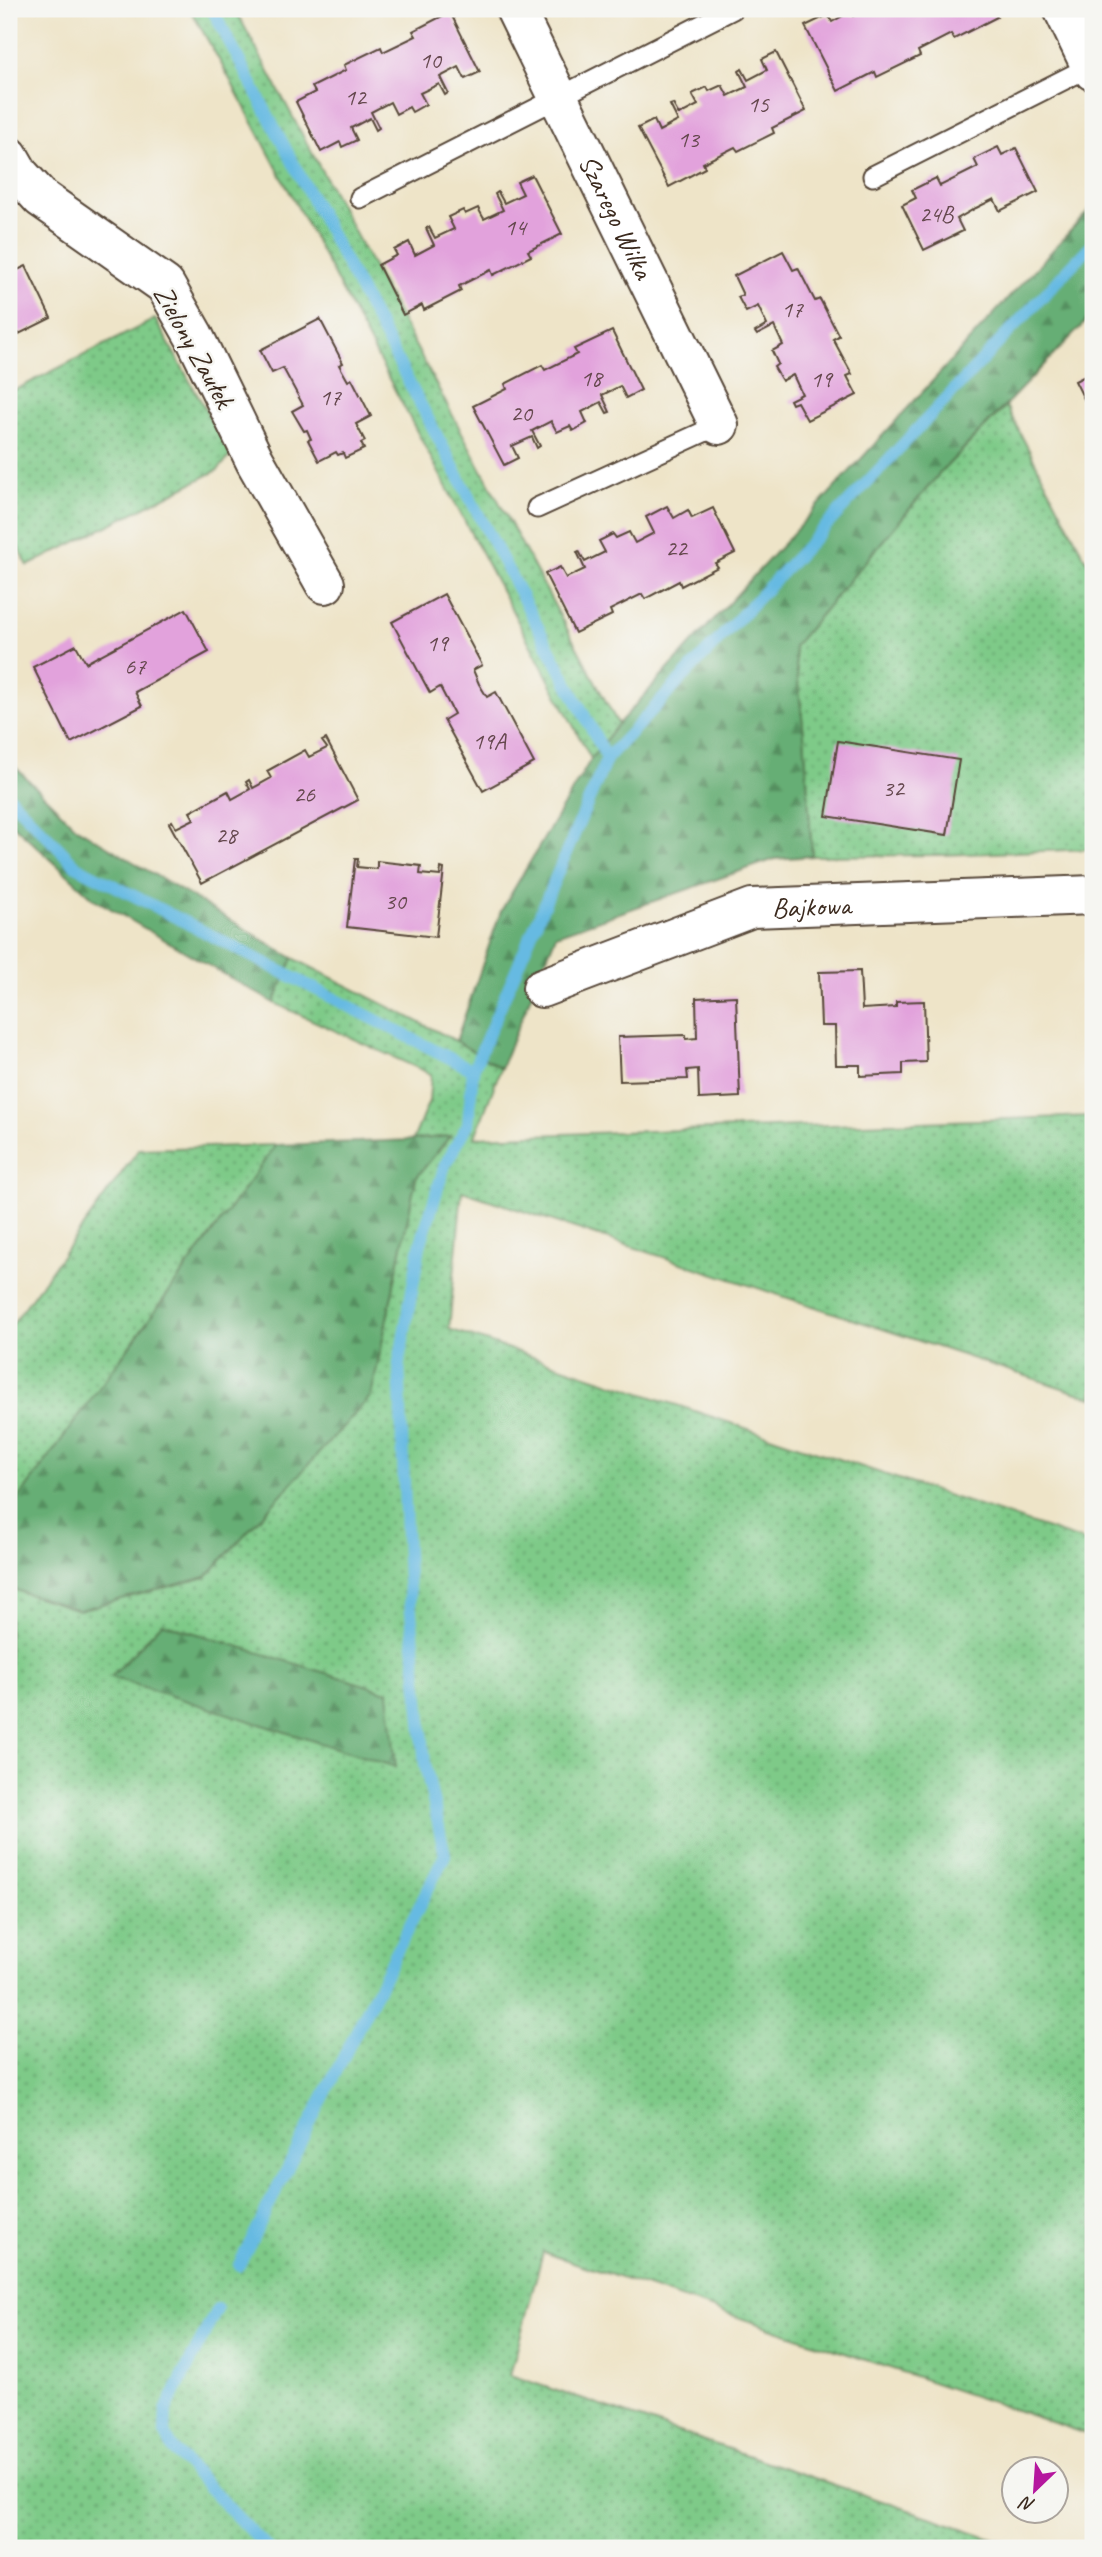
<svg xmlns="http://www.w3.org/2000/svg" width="1102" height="2557" viewBox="0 0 1102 2557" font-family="Caveat,sans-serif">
	<defs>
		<pattern id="grass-dots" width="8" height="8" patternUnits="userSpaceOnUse" patternTransform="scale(1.75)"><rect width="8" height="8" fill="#7eca88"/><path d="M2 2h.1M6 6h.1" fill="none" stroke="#68a46f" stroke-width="1.8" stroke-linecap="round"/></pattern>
		<pattern id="forest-firs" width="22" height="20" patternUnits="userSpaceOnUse" patternTransform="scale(1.75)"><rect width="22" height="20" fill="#66ae74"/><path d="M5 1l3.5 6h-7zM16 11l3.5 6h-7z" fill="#558e5f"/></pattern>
	</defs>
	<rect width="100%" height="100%" fill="#f6f6f2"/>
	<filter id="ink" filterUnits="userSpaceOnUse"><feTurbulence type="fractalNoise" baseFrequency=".0143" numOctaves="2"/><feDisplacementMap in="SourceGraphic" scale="14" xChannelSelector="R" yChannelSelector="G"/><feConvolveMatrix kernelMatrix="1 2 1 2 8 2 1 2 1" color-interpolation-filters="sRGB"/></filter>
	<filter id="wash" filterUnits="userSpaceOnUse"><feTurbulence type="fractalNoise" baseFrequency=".00686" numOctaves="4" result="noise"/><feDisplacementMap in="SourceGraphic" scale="28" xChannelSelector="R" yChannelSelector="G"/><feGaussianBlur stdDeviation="1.57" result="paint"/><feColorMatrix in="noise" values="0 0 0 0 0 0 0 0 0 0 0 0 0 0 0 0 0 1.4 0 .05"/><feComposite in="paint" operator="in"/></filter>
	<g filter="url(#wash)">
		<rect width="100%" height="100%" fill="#eee4c8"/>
		<g fill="url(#grass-dots)" stroke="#5c7a53" stroke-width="2">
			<polygon points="190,9 235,9 618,724 591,759 227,74"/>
			<polygon points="155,319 231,455 218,470 28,566 9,530 9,393"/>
			<polygon points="1006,406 1093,573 1093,849 940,855 812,856 804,734 794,646 940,473"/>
			<polygon points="293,958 456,1041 501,1068 475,1137 1093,1116 1093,1398 462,1191 449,1329 1093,1544 1093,2436 543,2252 510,2375 1021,2548 9,2548 9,1588 79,1610 371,1396 416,1178 449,1136 413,1140 429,1101 431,1074 274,1003"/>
			<polygon points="276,1145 9,1512 9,1329 139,1149"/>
		</g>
		<g fill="url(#forest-firs)" stroke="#506c49" stroke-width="2">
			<polygon points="1093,206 1093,314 940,473 794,646 804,734 812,856 775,859 556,935 501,1068 456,1041 501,911 591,759 618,724"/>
			<polygon points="9,761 77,828 293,958 274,1003 94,899 9,821"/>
			<polygon points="450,1136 416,1178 371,1396 206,1577 79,1610 9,1588 9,1512 276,1145 413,1140"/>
			<polygon points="162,1623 388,1692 396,1767 111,1677"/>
		</g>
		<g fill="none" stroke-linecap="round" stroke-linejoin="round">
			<g stroke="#66bae2" stroke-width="12">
				<polyline points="212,9 607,758"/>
				<polyline points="9,797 76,866 473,1070"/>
				<polyline points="239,2265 445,1855 425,1764 408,1579 399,1363 420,1246 445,1165 468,1124 473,1070 607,758 1093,243"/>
				<polyline points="217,2309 166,2410 165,2433 175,2452 267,2548"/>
			</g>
		</g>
		<g id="blocks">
			<g fill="#e2a2dc">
				<polygon points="580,9 596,9 583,15"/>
				<polygon points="844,9 849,9 853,16 867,9 992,9 997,17 954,39 951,34 918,51 920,56 877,77 875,72 838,91 805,26 828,15 832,22 846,14"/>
				<polygon points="450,12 480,72 465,79 459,67 440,77 448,93 445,95 439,84 420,93 426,104 412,112 409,107 396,114 390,102 371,112 379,128 376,130 370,118 351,128 357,140 342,147 340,142 321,152 296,102 315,92 312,87 346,70 344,65 381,47 383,52 416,36 413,31"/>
				<polygon points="776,52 806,111 772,128 774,133 738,151 735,147 703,163 705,168 669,187 638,128 654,120 659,131 678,121 670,105 673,104 679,115 698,105 692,94 707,87 709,91 722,85 728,96 747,87 739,71 742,69 748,80 767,70 762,59"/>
				<polygon points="998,147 1002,155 1016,148 1038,192 1000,211 994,199 976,208 957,219 963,231 924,250 902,205 916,198 912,190 936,178 940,186 978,167 974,159"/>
				<polygon points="532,175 562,234 528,251 531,256 493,275 491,270 459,286 461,291 424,310 422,305 403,315 378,265 397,255 394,250 409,242 415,255 434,245 426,228 429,227 435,238 454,229 448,217 463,210 465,214 478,208 484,219 503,210 495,194 498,192 504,203 523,194 517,182"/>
				<polygon points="783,251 793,270 798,268 815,301 820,299 839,336 833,339 852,374 847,376 857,395 807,420 797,402 792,404 790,400 802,394 793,375 782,381 774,367 778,364 772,351 783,345 774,326 757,335 755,332 767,325 758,306 746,312 738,297 743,295 734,276"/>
				<polygon points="26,266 51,318 9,339 9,274"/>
				<polygon points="320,319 343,363 339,365 348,381 352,379 371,416 356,424 365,441 361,443 364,449 345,458 343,453 338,455 336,452 319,461 308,440 311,439 307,430 304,431 292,411 303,405 283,368 272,373 260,350"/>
				<polygon points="612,331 641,390 626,398 620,386 602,395 610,412 607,413 601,402 582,412 587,423 573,431 570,426 557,432 551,421 532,431 540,446 537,448 532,437 512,446 518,458 504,465 473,406 507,389 505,384 542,365 545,370 577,354 574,349"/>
				<polygon points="1093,372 1093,417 1075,381"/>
				<polygon points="667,506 674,518 688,510 692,518 713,508 735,553 715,563 718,567 681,586 679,581 645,599 642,594 610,610 612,615 575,633 545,574 560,567 566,578 585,569 577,552 579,551 585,562 605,552 599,541 613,534 616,538 629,532 635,543 654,533 646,517"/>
				<polygon points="444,594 482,665 473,670 479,684 487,697 496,692 534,763 483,791 444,720 454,714 440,687 430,693 392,622"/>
				<polygon points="186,609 209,652 135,692 142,706 71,743 33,667 76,645 86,663"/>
				<polygon points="326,739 358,800 202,883 169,823 172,821 176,828 194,819 190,812 228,791 232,799 250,789 246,782 249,780 253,788 271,778 267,771 305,750 309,757 327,748 322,741"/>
				<polygon points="838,741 959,760 947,835 826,816"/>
				<polygon points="355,859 358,859 357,867 377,869 377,861 421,866 420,874 440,876 441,868 444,869 436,937 347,927"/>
				<polygon points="860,971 862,1009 896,1007 896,1002 924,1001 926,1062 903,1063 903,1074 860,1076 860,1065 836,1065 835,1026 821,1026 819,972"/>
				<polygon points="736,996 740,1097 699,1099 698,1069 687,1070 688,1079 620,1081 618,1037 686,1035 686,1039 697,1038 696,998"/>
			</g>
		</g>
	</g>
	<g filter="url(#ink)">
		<use href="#blocks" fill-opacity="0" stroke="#564638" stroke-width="2"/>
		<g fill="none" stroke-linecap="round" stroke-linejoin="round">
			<defs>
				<g id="service">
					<polyline points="873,176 1091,66"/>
					<polyline points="360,198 733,9"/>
					<polyline points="537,508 719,425"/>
				</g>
				<g id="minor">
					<path id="s1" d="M515,9L719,425"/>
					<polyline points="1063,9 1093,71"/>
					<polyline points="9,156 20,175 41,198 165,285 194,336 255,461 325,584"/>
					<path id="s2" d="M542,988L752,908L1093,895"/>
				</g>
			</defs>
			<use href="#service" stroke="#564638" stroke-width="23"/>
			<use href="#minor" stroke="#564638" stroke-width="42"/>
			<use href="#service" stroke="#fff" stroke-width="19"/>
			<use href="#minor" stroke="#fff" stroke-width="38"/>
		</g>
	</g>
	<g text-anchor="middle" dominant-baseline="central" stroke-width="5" stroke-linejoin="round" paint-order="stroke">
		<g font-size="24" fill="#65484e">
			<text x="430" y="60">10</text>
			<text x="355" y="97">12</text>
			<text x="758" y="104">15</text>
			<text x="688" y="139">13</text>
			<text x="936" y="214">24B</text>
			<text x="515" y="227">14</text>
			<text x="792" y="309">17</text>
			<text x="591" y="378">18</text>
			<text x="821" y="379">19</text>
			<text x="330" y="397">17</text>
			<text x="521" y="413">20</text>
			<text x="676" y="548">22</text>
			<text x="437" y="643">19</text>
			<text x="135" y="666">67</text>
			<text x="489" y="741">19A</text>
			<text x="893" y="788">32</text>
			<text x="304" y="794">26</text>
			<text x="226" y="835">28</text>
			<text x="395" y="901">30</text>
		</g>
		<g font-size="28" fill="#3b2a1e" stroke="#f6f6f2">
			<text stroke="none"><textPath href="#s1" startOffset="231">Szarego Wilka</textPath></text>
			<text transform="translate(194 346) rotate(61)">Zielony Zaułek</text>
			<text stroke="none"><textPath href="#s2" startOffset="284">Bajkowa</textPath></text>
		</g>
	</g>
	<rect width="1102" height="2557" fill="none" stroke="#f6f6f2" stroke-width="35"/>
	<g transform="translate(1035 2490) rotate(205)"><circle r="33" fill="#f6f6f2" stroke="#aba49d" stroke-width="2"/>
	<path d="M0-5L12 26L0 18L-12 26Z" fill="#b5179e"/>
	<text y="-10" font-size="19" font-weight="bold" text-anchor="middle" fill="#3b2a1e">N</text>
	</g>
</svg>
